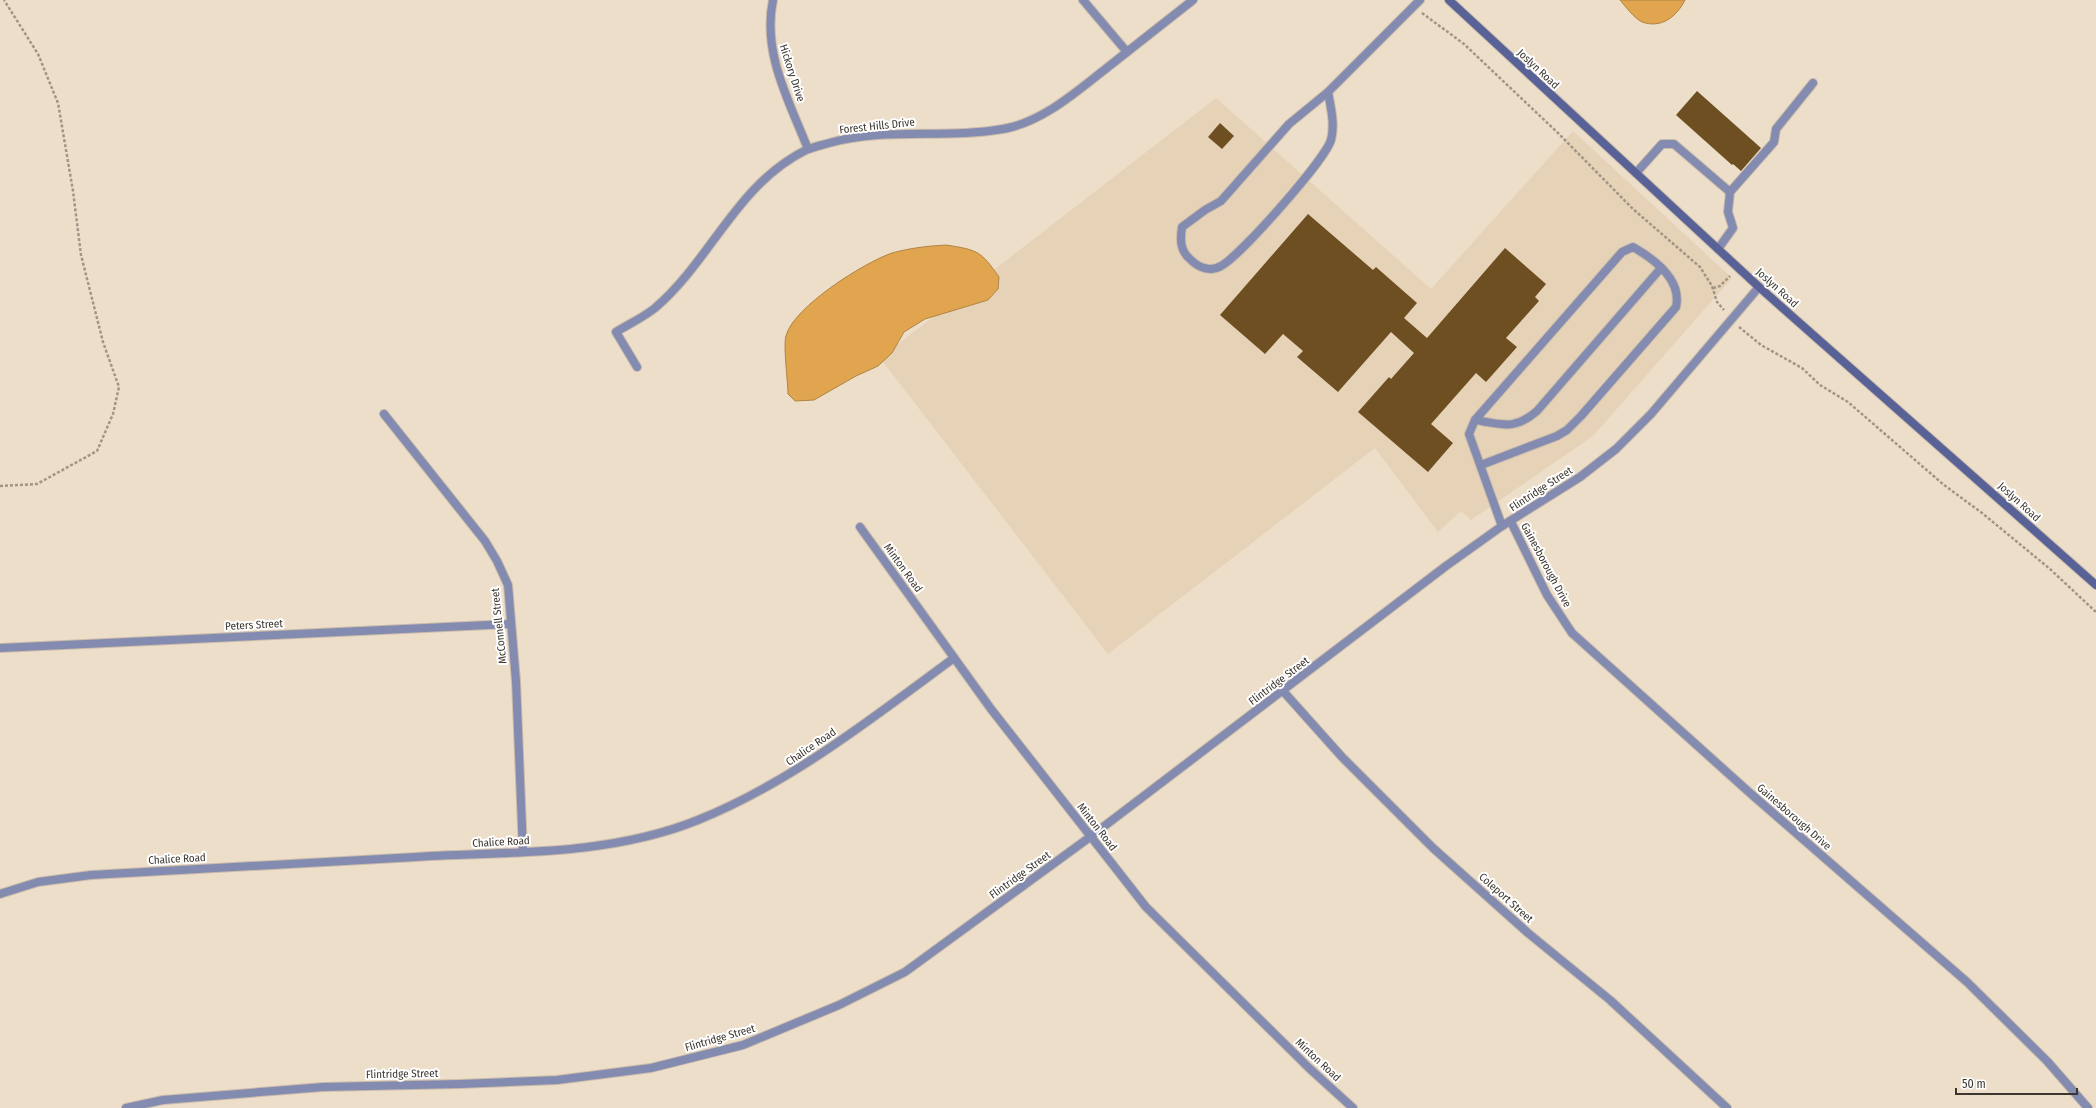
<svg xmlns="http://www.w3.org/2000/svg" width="2096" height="1108" viewBox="0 0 2096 1108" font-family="'Fira Sans Condensed',sans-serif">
	<rect width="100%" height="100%" fill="#eddeca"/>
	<polygon fill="#e6d2b7" points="1216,98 1431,289 1573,131 1732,278 1593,436 1471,520 1461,511 1438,532 1375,448 1108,654 880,358"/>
	<g fill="#e0a54e" stroke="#af8444">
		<path d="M1620,0H1685C1677,16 1662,29 1642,22C1634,18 1625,6 1620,0Z"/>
		<path d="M946,245C978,250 981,251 999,277L998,289L988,300L925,319L904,332L892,353L878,366L856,376L814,400L795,401L788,394C788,382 783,345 786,336C793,307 865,262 892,253C910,248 928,246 946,245Z"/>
	</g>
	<g fill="#6e4f21">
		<polygon points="1697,91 1761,148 1741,171 1733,164 1732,165 1676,115"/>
		<polygon points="1220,123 1234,136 1222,149 1208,137"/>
		<polygon points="1308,214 1373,270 1376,267 1417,303 1404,318 1427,338 1505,248 1546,284 1535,297 1539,301 1506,338 1517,347 1486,382 1476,373 1431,424 1453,443 1428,472 1358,412 1389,377 1391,379 1414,353 1391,332 1338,392 1297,357 1303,351 1283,334 1265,354 1220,315"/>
	</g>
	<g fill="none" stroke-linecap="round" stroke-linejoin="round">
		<defs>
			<g id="lane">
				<path d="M1328,92C1331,108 1335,125 1331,140C1325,160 1240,256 1221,266C1211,272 1199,268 1191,260C1180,251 1180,240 1182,227L1205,210L1221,201L1289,124L1328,92L1420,0"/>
				<polyline points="1636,173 1662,144 1674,144 1730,192 1774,142 1776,129 1813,83"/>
				<polyline points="1718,249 1733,228 1728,212 1730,192"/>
				<path d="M1475,420C1502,424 1514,431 1537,411L1661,268"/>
				<path d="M1481,465L1557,436L1567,430L1581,416L1676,307C1682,280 1654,259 1633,247L1622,252L1475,420L1469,434L1502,526"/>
			</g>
			<g id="street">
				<path d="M773,0C762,53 789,101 808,149"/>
				<polyline points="1083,0 1127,52"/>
				<path d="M637,367L616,332C629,324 644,317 655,308C712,259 736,185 806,150C813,147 822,145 829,143C886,127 946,139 1003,129C1043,122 1077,91 1108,67C1136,45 1165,22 1193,0"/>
				<polyline points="384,414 485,541 497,561 508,585 516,681 523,851"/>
				<polyline points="1511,522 1547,595 1572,633 1750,793 1967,982 2047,1061 2088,1108"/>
				<polyline points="860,527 991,709 1146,907 1309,1068 1353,1108"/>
				<polyline points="0,648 510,624"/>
				<polyline points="1283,691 1342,757 1433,848 1528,933 1610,1000 1727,1108"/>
				<path d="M0,894L38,882L91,875C205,869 318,863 431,856C521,852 614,854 698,820C792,782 872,718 954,658"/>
				<polyline points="126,1108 163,1100 323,1087 460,1084 557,1080 651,1068 743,1045 839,1005 905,972 1090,837 1446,566 1502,526 1580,477 1616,449 1651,414 1759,287"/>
			</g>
			<polyline id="secondary" points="1449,0 1759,287 2096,585"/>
		</defs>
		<use href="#lane" stroke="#cabcab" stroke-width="10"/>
		<use href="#street" stroke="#cabcab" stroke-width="10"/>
		<use href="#secondary" stroke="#cabcab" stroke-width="10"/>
		<g stroke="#a09586" stroke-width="2.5" stroke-dasharray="3 2" stroke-linecap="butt">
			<polyline points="1422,13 1464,44 1558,133 1633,209 1700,267 1712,286 1717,302 1724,310"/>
			<polyline points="1713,288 1720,286 1730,276"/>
			<polyline points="1739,327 1761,345 1802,368 1820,385 1848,402 1944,485 1982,513 2050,569 2096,612"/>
			<polyline points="0,486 37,484 97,451 113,414 119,387 103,342 81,255 73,191 58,103 38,54 4,0"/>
		</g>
		<use href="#lane" stroke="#848bb0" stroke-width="8"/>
		<use href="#street" stroke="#848bb0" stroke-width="8"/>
		<use href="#secondary" stroke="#596297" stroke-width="8"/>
	</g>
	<g text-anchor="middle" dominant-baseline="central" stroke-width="4" stroke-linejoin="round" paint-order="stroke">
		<g font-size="11" fill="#3c362e" stroke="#fff">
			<text transform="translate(1538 69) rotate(43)">Joslyn Road</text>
			<text transform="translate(792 73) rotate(72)">Hickory Drive</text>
			<text transform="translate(877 126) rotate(-6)">Forest Hills Drive</text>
			<text transform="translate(1777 288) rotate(42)">Joslyn Road</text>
			<text transform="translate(1541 489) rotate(-33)">Flintridge Street</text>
			<text transform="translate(2019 502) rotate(42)">Joslyn Road</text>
			<text transform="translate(1546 565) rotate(62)">Gainesborough Drive</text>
			<text transform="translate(903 568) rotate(54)">Minton Road</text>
			<text transform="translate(254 625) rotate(-3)">Peters Street</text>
			<text transform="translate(499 626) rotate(-96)">McConnell Street</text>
			<text transform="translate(1279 681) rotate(-37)">Flintridge Street</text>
			<text transform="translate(811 747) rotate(-34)">Chalice Road</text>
			<text transform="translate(1794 817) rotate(41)">Gainesborough Drive</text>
			<text transform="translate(1097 827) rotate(52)">Minton Road</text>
			<text transform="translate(501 842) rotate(-3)">Chalice Road</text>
			<text transform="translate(177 859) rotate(-3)">Chalice Road</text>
			<text transform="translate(1020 875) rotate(-36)">Flintridge Street</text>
			<text transform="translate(1506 898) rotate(42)">Coleport Street</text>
			<text transform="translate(720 1038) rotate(-16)">Flintridge Street</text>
			<text transform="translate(1318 1060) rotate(43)">Minton Road</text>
			<text transform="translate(402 1074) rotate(-1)">Flintridge Street</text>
		</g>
	</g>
	<path d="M1956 1088v6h121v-6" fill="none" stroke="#3c362e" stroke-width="2"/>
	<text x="1962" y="1088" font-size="12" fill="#3c362e" stroke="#ffffff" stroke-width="3" paint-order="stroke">50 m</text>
</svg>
